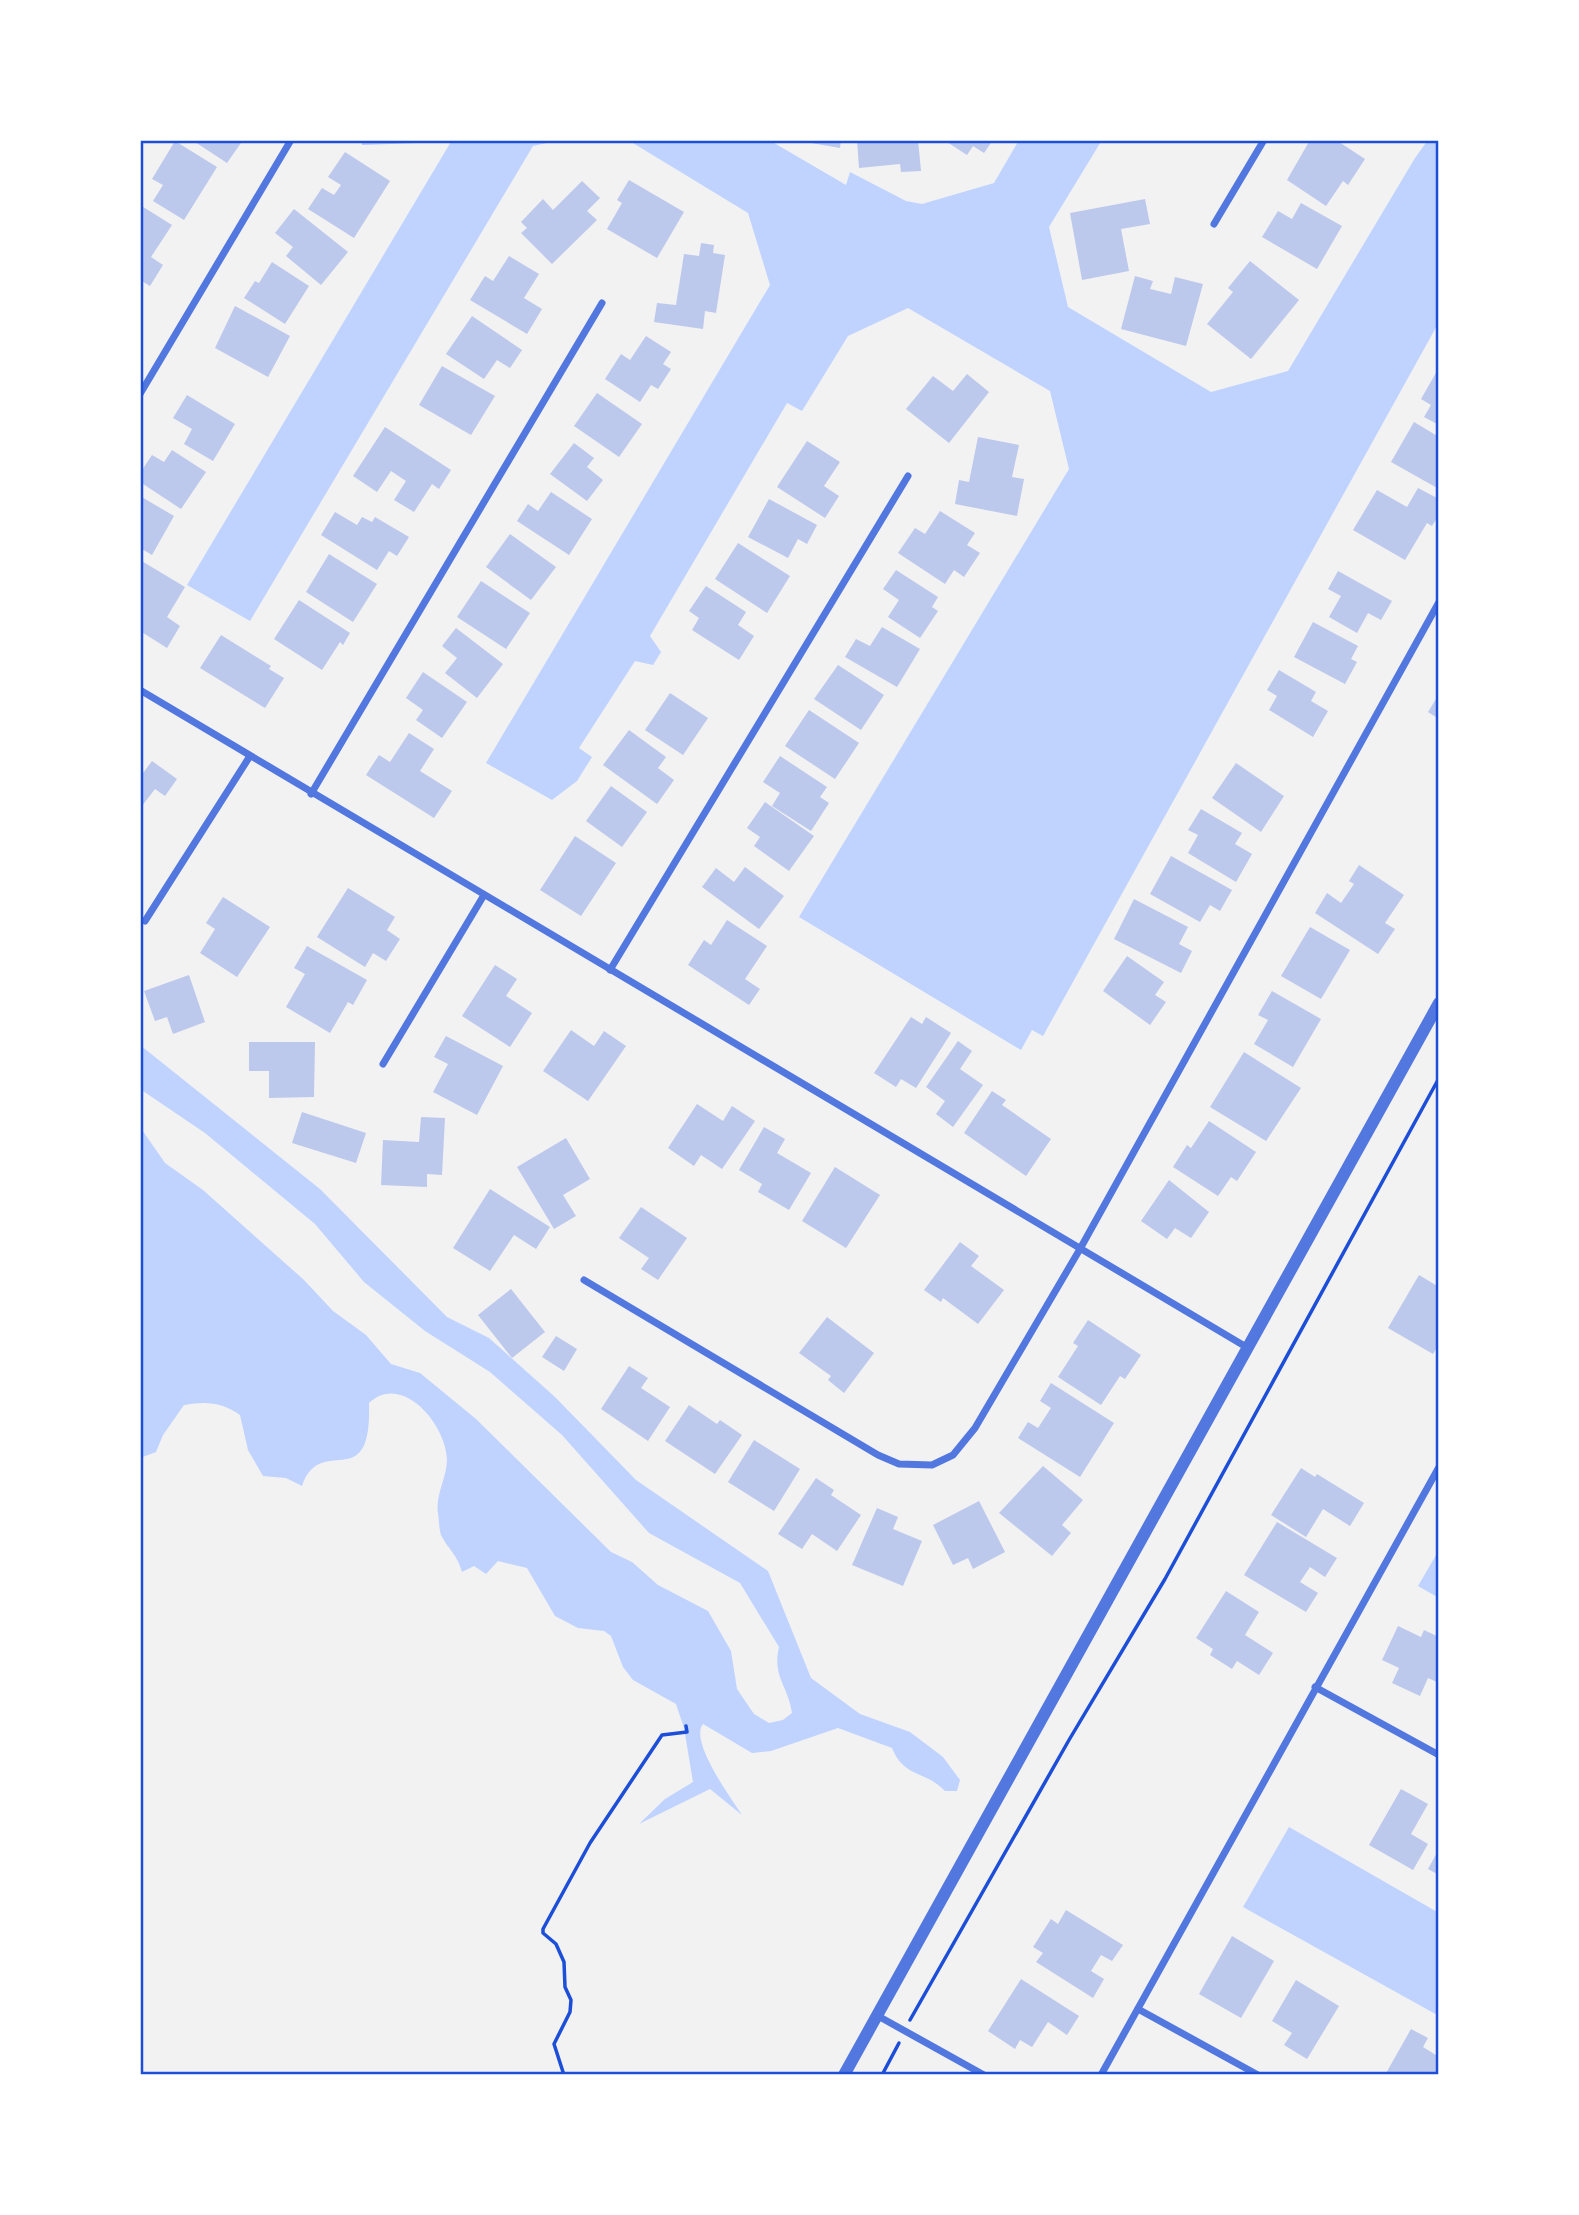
<svg xmlns="http://www.w3.org/2000/svg" width="1579" height="2215" viewBox="0 0 1579 2215" font-family="'Source Sans 3',sans-serif">
	<rect width="100%" height="100%" fill="#f2f2f2"/>
	<g fill="#bfd3fe">
		<polygon points="452,140 560,140 533,146 250,621 187,585"/>
		<polygon points="628,140 769,140 846,185 850,172 906,201 922,204 994,183 1019,140 1102,140 1049,227 1068,307 1211,392 1288,371 1415,158 1428,140 1439,140 1439,322 1043,1036 1032,1030 1021,1050 799,917 1069,469 1050,391 908,308 848,336 802,411 787,403 650,636 661,652 653,665 635,661 579,748 592,757 577,781 552,800 486,763 770,285 748,213"/>
		<path d="M140,1045L320,1189L447,1317L489,1338L555,1397L636,1480L768,1571L811,1678L860,1714L910,1732L943,1757L960,1780L957,1791H945C925,1770 904,1778 892,1748L838,1728L771,1751L752,1753L703,1724C689,1741 731,1798 742,1815L710,1789L639,1824L665,1799L693,1782L684,1728L676,1704L633,1680L623,1667L611,1636L604,1631L578,1628L555,1616L527,1568L498,1561L486,1574L474,1566L462,1572C457,1554 448,1549 441,1535C439,1529 439,1520 438,1513C435,1496 447,1477 447,1460C446,1424 402,1372 369,1403C372,1498 321,1431 302,1486L286,1478L263,1476L248,1450L240,1415C222,1402 206,1401 184,1405L163,1435L156,1452L140,1458V1127L165,1163L203,1190L304,1280L333,1311L366,1335L391,1364L420,1373L476,1419L611,1552L632,1562L658,1585L708,1611L731,1651L737,1689L754,1714L769,1723L783,1720L792,1713C788,1685 772,1677 779,1647L740,1583L649,1533L562,1435L490,1372L425,1331L364,1282L315,1224L205,1133L140,1089Z"/>
		<polygon points="1439,1550 1439,1598 1418,1586"/>
		<polygon points="1289,1827 1439,1913 1439,2016 1243,1907"/>
	</g>
	<g fill="#bdc9ec">
		<polygon points="192,140 243,140 227,163"/>
		<polygon points="362,140 418,140 418,143 362,145"/>
		<polygon points="794,140 841,140 840,148"/>
		<polygon points="857,140 918,140 921,171 901,172 900,164 859,168"/>
		<polygon points="944,140 993,140 984,153 973,146 967,155"/>
		<polygon points="1310,140 1336,140 1365,159 1348,185 1343,181 1326,206 1287,180"/>
		<polygon points="175,141 217,167 184,220 153,201 163,185 152,179"/>
		<polygon points="345,152 390,181 354,238 308,209 322,188 334,195 341,185 328,177"/>
		<polygon points="629,180 684,212 657,258 607,229 622,203 617,200"/>
		<polygon points="582,181 600,198 587,211 597,220 552,264 521,233 527,228 521,222 543,199 553,210"/>
		<polygon points="1145,199 1150,224 1121,229 1129,271 1082,280 1070,213"/>
		<polygon points="1301,203 1342,226 1317,269 1262,237 1278,211 1292,219"/>
		<polygon points="140,205 172,225 151,257 163,265 150,286 140,280"/>
		<polygon points="294,209 348,252 321,285 286,256 293,247 275,233"/>
		<polygon points="701,243 714,245 713,253 725,255 716,313 705,311 703,329 654,322 657,303 676,305 684,254 699,256"/>
		<polygon points="509,256 539,274 524,298 542,309 527,334 470,300 485,276 493,281"/>
		<polygon points="1250,261 1299,300 1251,359 1207,324 1233,292 1228,288"/>
		<polygon points="272,262 309,286 285,324 244,298 255,281 259,283"/>
		<polygon points="1135,276 1153,281 1150,289 1171,294 1175,277 1203,284 1186,346 1121,329"/>
		<polygon points="235,306 290,336 268,377 215,348"/>
		<polygon points="472,316 522,350 510,368 497,360 484,379 446,354"/>
		<polygon points="646,336 671,352 663,364 671,369 658,389 651,385 640,402 605,379 621,354 630,360"/>
		<polygon points="442,366 495,396 471,435 419,405"/>
		<polygon points="1437,371 1439,372 1439,425 1424,417 1431,405 1421,399"/>
		<polygon points="967,374 989,392 949,443 906,409 933,376 953,391"/>
		<polygon points="597,393 642,424 619,457 574,426"/>
		<polygon points="187,395 235,424 213,461 184,444 192,429 173,418"/>
		<polygon points="1414,422 1439,437 1439,489 1391,462"/>
		<polygon points="385,427 451,470 439,489 432,484 414,512 394,500 406,481 391,471 377,492 353,476"/>
		<polygon points="978,437 1019,445 1012,477 1024,479 1017,516 955,504 959,480 969,482"/>
		<polygon points="807,441 840,462 824,486 839,496 825,518 777,487"/>
		<polygon points="574,443 594,458 587,467 603,480 587,501 550,474"/>
		<polygon points="172,450 206,472 181,509 140,482 140,473 152,455 164,462"/>
		<polygon points="1418,488 1439,499 1439,515 1432,526 1427,523 1405,560 1353,530 1377,490 1407,507"/>
		<polygon points="551,492 592,519 569,555 517,521 528,504 538,511"/>
		<polygon points="140,496 174,516 152,555 140,548"/>
		<polygon points="769,499 817,525 807,544 798,539 788,558 748,537"/>
		<polygon points="940,511 975,533 967,545 980,553 964,577 954,570 945,584 898,553 915,528 925,534"/>
		<polygon points="335,512 357,525 362,517 372,522 375,517 409,537 397,556 389,551 377,570 321,535"/>
		<polygon points="510,534 556,567 531,600 486,567"/>
		<polygon points="738,543 790,576 767,613 715,579"/>
		<polygon points="329,554 377,584 353,622 306,592"/>
		<polygon points="140,560 185,587 167,617 180,626 167,648 140,631"/>
		<polygon points="896,570 938,597 932,607 938,611 920,638 888,617 899,600 883,589"/>
		<polygon points="1338,571 1392,601 1381,620 1368,613 1357,633 1329,617 1341,596 1328,589"/>
		<polygon points="481,581 530,613 506,649 457,617"/>
		<polygon points="706,586 746,612 738,625 754,636 739,660 692,630 699,618 689,611"/>
		<polygon points="299,600 350,633 343,645 340,642 322,670 274,639"/>
		<polygon points="1313,622 1358,646 1351,659 1357,662 1345,684 1294,657"/>
		<polygon points="882,627 920,649 897,687 845,657 856,639 870,646"/>
		<polygon points="456,628 503,664 477,698 445,673 457,658 442,646"/>
		<polygon points="221,635 271,666 269,669 284,678 265,708 200,668"/>
		<polygon points="838,665 884,695 861,730 814,699"/>
		<polygon points="1279,670 1316,692 1311,701 1328,711 1313,737 1269,710 1277,696 1267,690"/>
		<polygon points="423,672 467,702 442,738 416,720 423,710 406,698"/>
		<polygon points="670,693 708,718 683,755 645,730"/>
		<polygon points="1439,694 1439,719 1428,712"/>
		<polygon points="809,710 859,743 835,779 785,746"/>
		<polygon points="629,730 666,757 658,768 674,780 657,804 603,765"/>
		<polygon points="409,733 434,749 420,771 452,791 434,818 366,775 379,755 390,762"/>
		<polygon points="780,756 827,787 820,797 829,803 811,831 772,806 780,793 763,782"/>
		<polygon points="152,761 177,779 165,796 155,789 142,806 140,777"/>
		<polygon points="1236,763 1284,796 1261,832 1212,798"/>
		<polygon points="611,786 647,812 622,847 586,821"/>
		<polygon points="765,802 814,836 789,871 754,846 760,837 747,828"/>
		<polygon points="1201,809 1242,833 1235,844 1252,854 1236,882 1188,853 1198,835 1188,830"/>
		<polygon points="575,836 616,863 581,916 540,890"/>
		<polygon points="1171,856 1232,890 1220,911 1210,905 1200,922 1150,894"/>
		<polygon points="1359,865 1404,895 1385,923 1395,929 1378,954 1315,913 1327,893 1341,903 1354,884 1349,881"/>
		<polygon points="745,867 784,896 759,929 702,887 716,868 734,882"/>
		<polygon points="348,888 395,917 387,930 400,939 386,961 373,953 365,967 317,937"/>
		<polygon points="223,897 270,927 237,977 200,953 215,929 206,923"/>
		<polygon points="1134,899 1188,927 1179,944 1192,951 1181,973 1114,939"/>
		<polygon points="727,920 767,946 745,979 760,989 749,1005 688,965 704,940 711,945"/>
		<polygon points="1310,927 1350,950 1321,999 1281,976"/>
		<polygon points="307,946 367,980 353,1005 348,1002 330,1033 286,1007 305,974 294,968"/>
		<polygon points="1127,956 1164,982 1155,995 1166,1002 1150,1025 1103,991"/>
		<polygon points="495,965 517,979 506,996 532,1013 510,1047 462,1016"/>
		<polygon points="189,975 205,1022 173,1034 167,1017 155,1021 144,991"/>
		<polygon points="1272,991 1321,1019 1293,1067 1254,1044 1268,1020 1258,1015"/>
		<polygon points="911,1017 922,1024 926,1017 951,1033 916,1088 901,1079 896,1087 874,1073"/>
		<polygon points="571,1030 594,1046 604,1031 626,1046 588,1101 543,1071"/>
		<polygon points="446,1036 503,1066 477,1115 433,1092 448,1064 434,1057"/>
		<polygon points="958,1041 972,1051 960,1069 983,1085 953,1127 936,1114 945,1101 926,1087"/>
		<polygon points="249,1042 315,1042 314,1097 269,1098 269,1071 249,1071"/>
		<polygon points="1244,1052 1301,1088 1266,1141 1210,1107"/>
		<polygon points="992,1091 1006,1100 1002,1105 1051,1139 1026,1176 964,1133"/>
		<polygon points="697,1104 723,1121 732,1106 755,1121 722,1169 701,1155 694,1166 668,1148"/>
		<polygon points="302,1112 366,1133 356,1163 292,1143"/>
		<polygon points="421,1117 445,1118 442,1175 427,1174 427,1187 381,1185 383,1140 419,1142"/>
		<polygon points="1209,1121 1256,1152 1237,1181 1231,1177 1218,1196 1173,1167 1187,1145 1191,1148"/>
		<polygon points="764,1127 785,1139 777,1153 811,1173 789,1210 758,1192 762,1184 739,1170"/>
		<polygon points="566,1138 590,1179 563,1195 576,1216 554,1229 517,1167"/>
		<polygon points="835,1167 880,1195 846,1248 802,1221"/>
		<polygon points="1169,1180 1209,1212 1191,1238 1175,1228 1167,1239 1141,1221"/>
		<polygon points="490,1189 550,1227 536,1249 514,1235 490,1271 453,1248"/>
		<polygon points="641,1207 687,1238 658,1280 641,1269 649,1258 619,1238"/>
		<polygon points="960,1242 979,1256 971,1266 1004,1290 978,1324 943,1298 941,1302 924,1290"/>
		<polygon points="1419,1275 1439,1287 1439,1344 1433,1354 1388,1328"/>
		<polygon points="511,1289 545,1332 512,1358 478,1315"/>
		<polygon points="827,1317 874,1353 844,1393 828,1380 831,1376 799,1353"/>
		<polygon points="1088,1320 1141,1355 1125,1379 1120,1376 1101,1405 1058,1377 1078,1346 1073,1343"/>
		<polygon points="556,1336 577,1349 564,1371 542,1357"/>
		<polygon points="629,1366 648,1378 641,1388 670,1407 648,1441 601,1409"/>
		<polygon points="1051,1383 1114,1423 1080,1477 1018,1438 1028,1422 1038,1428 1051,1408 1040,1401"/>
		<polygon points="689,1405 717,1424 720,1420 742,1435 715,1474 665,1441"/>
		<polygon points="754,1440 800,1469 774,1511 728,1482"/>
		<polygon points="1043,1466 1083,1500 1062,1525 1071,1533 1052,1556 999,1513"/>
		<polygon points="1301,1468 1315,1477 1317,1474 1364,1503 1350,1526 1323,1509 1306,1537 1271,1515"/>
		<polygon points="816,1478 834,1490 831,1495 861,1515 837,1551 812,1534 802,1549 778,1534"/>
		<polygon points="979,1501 1005,1552 973,1569 968,1558 953,1565 933,1525"/>
		<polygon points="877,1508 898,1517 893,1529 922,1541 903,1586 852,1565"/>
		<polygon points="1277,1522 1337,1558 1325,1577 1310,1567 1300,1582 1318,1593 1306,1612 1244,1575"/>
		<polygon points="1226,1591 1259,1612 1245,1635 1273,1653 1259,1675 1237,1661 1232,1669 1210,1655 1213,1649 1196,1638"/>
		<polygon points="1398,1626 1421,1637 1424,1630 1439,1637 1439,1683 1428,1678 1420,1696 1392,1683 1399,1668 1382,1660"/>
		<polygon points="1401,1789 1428,1804 1411,1834 1428,1844 1413,1870 1369,1845"/>
		<polygon points="1439,1849 1439,1875 1428,1869"/>
		<polygon points="1066,1910 1123,1945 1112,1961 1101,1955 1091,1971 1104,1979 1093,1998 1036,1962 1043,1953 1033,1947 1051,1919 1058,1924"/>
		<polygon points="1232,1936 1274,1961 1241,2018 1199,1994"/>
		<polygon points="1021,1979 1079,2016 1067,2035 1048,2022 1032,2047 1020,2040 1015,2049 988,2031"/>
		<polygon points="1296,1980 1339,2006 1307,2059 1284,2045 1292,2033 1272,2021"/>
		<polygon points="1411,2029 1428,2038 1423,2047 1439,2057 1439,2075 1385,2075"/>
	</g>
	<g fill="none" stroke-linecap="round" stroke-linejoin="round">
		<g stroke="#1d4ed8" stroke-width="3.5">
			<polyline points="910,2020 1069,1740 1165,1579 1439,1078"/>
			<polyline points="564,2075 554,2044 570,2012 571,2000 565,1987 564,1962 556,1944 543,1933 543,1929 590,1843 662,1735 687,1732 686,1726"/>
			<polyline points="882,2075 899,2043"/>
		</g>
		<g stroke="#5277de" stroke-width="7">
			<polyline points="1214,224 1264,140"/>
			<polyline points="140,394 291,140"/>
			<polyline points="140,690 1248,1348"/>
			<polyline points="311,794 602,303"/>
			<polyline points="145,921 250,756"/>
			<polyline points="610,970 908,476"/>
			<polyline points="383,1064 484,895"/>
			<polyline points="584,1280 878,1455 899,1464 932,1465 953,1455 975,1428 1080,1249 1439,602"/>
			<polyline points="1315,1687 1439,1755"/>
			<polyline points="1138,2009 1258,2075"/>
			<polyline points="878,2016 984,2075"/>
			<polyline points="1101,2075 1439,1467"/>
		</g>
		<polyline stroke="#5277de" stroke-width="12" points="844,2075 1439,1003"/>
	</g>
	<rect width="1579" height="2215" fill="none" stroke="#ffffff" stroke-width="284"/>
	<rect x="142" y="142" width="1295" height="1931" fill="none" stroke="#1d4ed8" stroke-width="2.5"/>
</svg>
